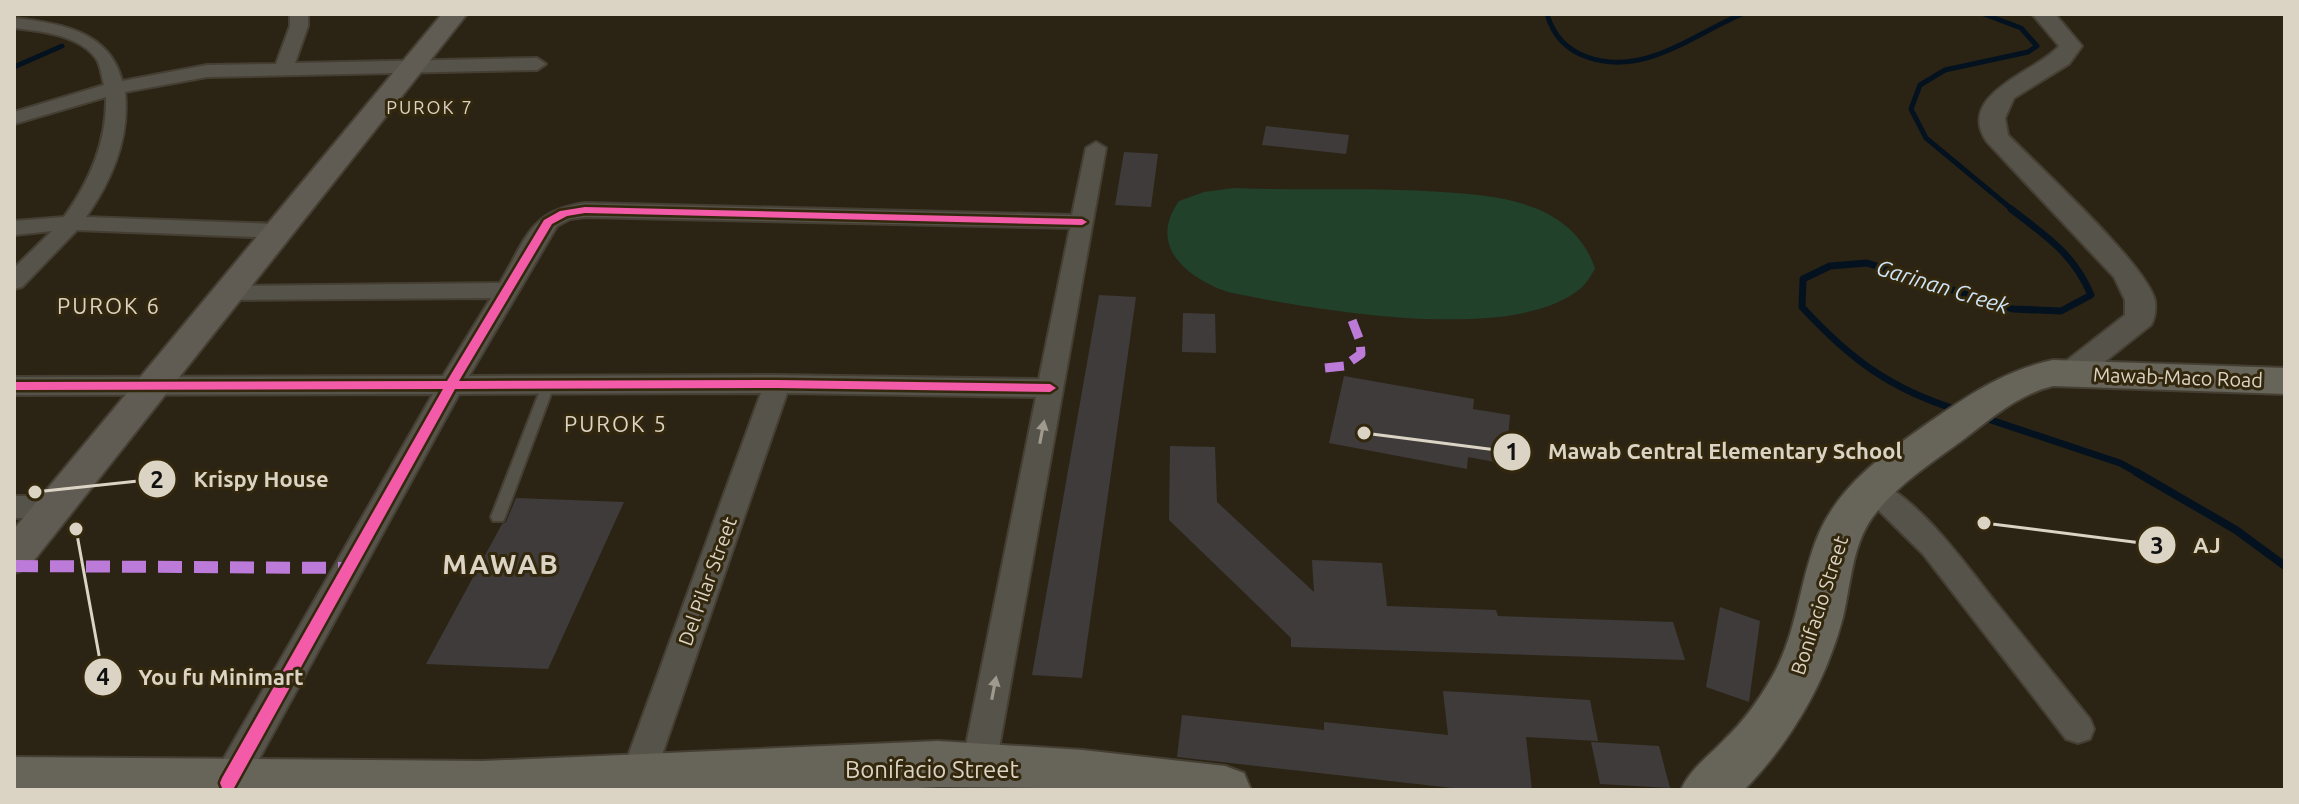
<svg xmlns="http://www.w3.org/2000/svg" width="2299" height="804" viewBox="0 0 2299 804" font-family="Ubuntu,sans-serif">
	<rect width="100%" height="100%" fill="#2b2415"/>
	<path fill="#21412b" d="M1234,188C1303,191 1372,187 1442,192C1471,194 1504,196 1532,207C1561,217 1586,239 1595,269C1591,275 1587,283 1581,288C1514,346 1309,309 1228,292C1187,278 1147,246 1179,201L1204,192Z"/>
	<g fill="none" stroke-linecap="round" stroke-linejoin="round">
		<g stroke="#041220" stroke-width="5">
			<path d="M1547,14C1553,35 1567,50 1587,57C1644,77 1692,35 1742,14"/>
			<polyline points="1984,14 2021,28 2037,46 2028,52 1945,70 1920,85 1911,109 1926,138 2014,211"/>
			<polyline points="14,67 62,46"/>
		</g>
		<g stroke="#041220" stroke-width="7">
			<path d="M1958,410C1890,389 1850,359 1802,307L1803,279L1830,266L1867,263L2013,309L2061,311L2091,295C2074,254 2046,236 2011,209"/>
			<polyline points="1982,417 2120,463 2140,474"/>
		</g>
		<polyline stroke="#041220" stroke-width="8" points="2136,472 2236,530 2285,566"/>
	</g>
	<g fill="#3e3b3a">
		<polygon points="1266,126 1349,135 1346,154 1262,145"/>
		<polygon points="1124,152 1158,154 1151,207 1115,205"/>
		<polygon points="1099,295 1136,297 1082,678 1032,675"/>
		<polygon points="1183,313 1215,314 1216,353 1182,352"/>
		<polygon points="1344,376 1474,399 1473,409 1510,415 1506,464 1468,457 1467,469 1329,443"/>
		<polygon points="1170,446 1215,447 1217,502 1314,592 1312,560 1382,563 1387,606 1496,610 1498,616 1673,622 1685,660 1291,647 1291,638 1169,520"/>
		<polygon points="516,498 624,502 548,669 426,664 502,524 506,522"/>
		<polygon points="1720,607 1760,621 1749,702 1706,687"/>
		<polygon points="1443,691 1590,700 1598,741 1526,737 1532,790 1470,790 1177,757 1182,715 1324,730 1324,722 1448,735"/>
		<polygon points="1591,742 1659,746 1670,788 1600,784"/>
	</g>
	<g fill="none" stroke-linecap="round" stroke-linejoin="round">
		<defs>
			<polygon id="service" points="549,379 555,383 505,517 503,521 493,521 491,517 543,383"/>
			<g id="minor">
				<path d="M290,14H308V26L295,63L537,58L546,64L537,70L207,77L125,92C130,138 112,180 86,217L278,224L289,231L278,238L77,230L22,287L14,289V268L52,231L14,235V221L64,217C90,181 107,142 106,97L14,124V112L104,85C102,78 101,67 97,60C81,35 40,31 14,28V18C59,23 110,31 122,81L207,65L276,64L290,26Z"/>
				<path d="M1096,142L1106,148L996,765L991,776L979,780L967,776L962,765L1036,397L787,393L654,778L649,789L628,790L620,778L761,393L459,394L242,790H214L211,783L216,772L433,394L14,395V377L443,376L491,298L227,300L219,298L215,293L219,288L227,286L500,283C527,238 529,211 585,203L1072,215L1086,148ZM585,217L1070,228L1039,379L777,375L469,376L557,226L570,219Z"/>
				<path d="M1872,480C1916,493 1968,568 1997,604C2028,642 2059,681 2090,719L2094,729L2090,739L2078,743L2066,739L1923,554L1858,490L1862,483Z"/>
				<polygon points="14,496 54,496 64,499 68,507 64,515 54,518 14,518"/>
			</g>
			<path id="tertiary" d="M2032,14H2055L2082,46L2069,64L2014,98L2005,118L2008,135C2038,166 2148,266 2155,301C2156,310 2155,318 2151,325L2083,379L2072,383L2061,379L2056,372L2061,365L2125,315V300L2114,277L1987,142C1954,94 2037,72 2059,46Z"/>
			<polygon id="secondary" points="442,14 467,14 28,568 14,573 14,529"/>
			<g id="primary">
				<path d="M2053,360L2285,368V394L2053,386C2019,394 1992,418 1964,439C1932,463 1896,485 1872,518C1852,546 1851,584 1843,617C1826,682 1791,742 1744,790H1681C1690,769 1708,757 1724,740C1743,722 1759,700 1772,677C1798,632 1799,580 1819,533C1841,484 1882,456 1924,426C1966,397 2002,371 2053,360Z"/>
				<polygon points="938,741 1083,750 1225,766 1244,773 1251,790 938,787 882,790 14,790 14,757 483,761"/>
			</g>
		</defs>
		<use href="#service" stroke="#453f33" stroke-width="4"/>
		<use href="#minor" stroke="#453f33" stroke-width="4"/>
		<use href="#tertiary" stroke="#453f33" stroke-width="4"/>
		<use href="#secondary" stroke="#453f33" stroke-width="4"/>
		<use href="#primary" stroke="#453f33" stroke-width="4"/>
		<use href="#service" fill="#56534b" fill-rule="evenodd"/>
		<use href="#minor" fill="#56534b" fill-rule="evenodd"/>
		<use href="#tertiary" fill="#56534b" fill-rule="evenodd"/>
		<use href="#secondary" fill="#605c54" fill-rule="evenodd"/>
		<use href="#primary" fill="#67645a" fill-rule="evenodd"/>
		<polyline stroke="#bd7bd9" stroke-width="9" stroke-dasharray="19 9" stroke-linecap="butt" points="1325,368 1344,366 1361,354 1360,341 1350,315"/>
		<polyline stroke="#bd7bd9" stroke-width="12" stroke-dasharray="24 12" stroke-linecap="butt" points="14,566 348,568"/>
		<defs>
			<polygon id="cycleway" points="585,207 1082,219 1087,222 1082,225 585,213 567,216 552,224 459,381 777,380 1050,384 1056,388 1050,392 777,388 455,389 234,788 228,790 222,788 220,783 222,778 443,389 14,390 14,382 447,381 544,220 560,211"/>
		</defs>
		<use href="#cycleway" stroke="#33280d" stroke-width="5"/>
		<use href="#cycleway" fill="#f35aa7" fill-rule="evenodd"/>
	</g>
	<defs><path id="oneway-solid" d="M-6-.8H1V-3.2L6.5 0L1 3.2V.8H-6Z" transform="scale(2)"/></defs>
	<g fill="#9f9a8e">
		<use href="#oneway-solid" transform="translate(1042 432) rotate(-79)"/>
		<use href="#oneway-solid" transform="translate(994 688) rotate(-79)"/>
	</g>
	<g text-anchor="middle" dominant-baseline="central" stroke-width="6" stroke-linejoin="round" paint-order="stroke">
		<g font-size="18" letter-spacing="2" fill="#dbd4c5" stroke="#33280d">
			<text x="430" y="107">PUROK 7</text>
		</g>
		<g font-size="20" fill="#dbd4c5" stroke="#33280d">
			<text transform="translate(2178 377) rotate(2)">Mawab-Maco Road</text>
			<text transform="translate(707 581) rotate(-70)">Del Pilar Street</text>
			<text transform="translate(1819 605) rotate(-72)">Bonifacio Street</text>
		</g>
		<g font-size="22" font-style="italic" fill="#cfe5f9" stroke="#33280d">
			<text transform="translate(1943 286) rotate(17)">Garinan Creek</text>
		</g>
		<g font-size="22" letter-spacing="2" fill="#dbd4c5" stroke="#33280d">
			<text x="109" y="305">PUROK 6</text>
			<text x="616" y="423">PUROK 5</text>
		</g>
		<g font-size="24" fill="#dbd4c5" stroke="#33280d">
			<text x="932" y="769">Bonifacio Street</text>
		</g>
		<g font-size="28" font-weight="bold" letter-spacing="2" fill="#dbd4c5" stroke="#33280d">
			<text x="501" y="563">MAWAB</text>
		</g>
	</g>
	<path fill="none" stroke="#dbd4c5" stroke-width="3" d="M1364 433L1512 452M35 492L157 479M1984 523L2157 545M76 529L103 677"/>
	<g fill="#dbd4c5" stroke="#33280d" stroke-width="3">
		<circle cx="1364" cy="433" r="8"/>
		<circle cx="35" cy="492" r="8"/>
		<circle cx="1984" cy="523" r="8"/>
		<circle cx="76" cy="529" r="8"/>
		<circle cx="1512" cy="452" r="20"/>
		<circle cx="157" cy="479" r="20"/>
		<circle cx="2157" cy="545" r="20"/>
		<circle cx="103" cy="677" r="20"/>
	</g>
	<g font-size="24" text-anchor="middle" font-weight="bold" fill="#111">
		<text x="1512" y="460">1</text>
		<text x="157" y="488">2</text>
		<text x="2157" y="554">3</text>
		<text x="103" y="685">4</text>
	</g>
	<g font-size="22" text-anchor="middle" font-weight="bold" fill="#dbd4c5" stroke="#33280d" stroke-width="6" stroke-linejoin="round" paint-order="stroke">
		<text x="1725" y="459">Mawab Central Elementary School</text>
		<text x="261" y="487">Krispy House</text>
		<text x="2207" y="553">AJ</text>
		<text x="221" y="685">You fu Minimart</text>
	</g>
	<rect width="2299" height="804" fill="none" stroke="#dbd4c5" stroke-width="32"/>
</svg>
